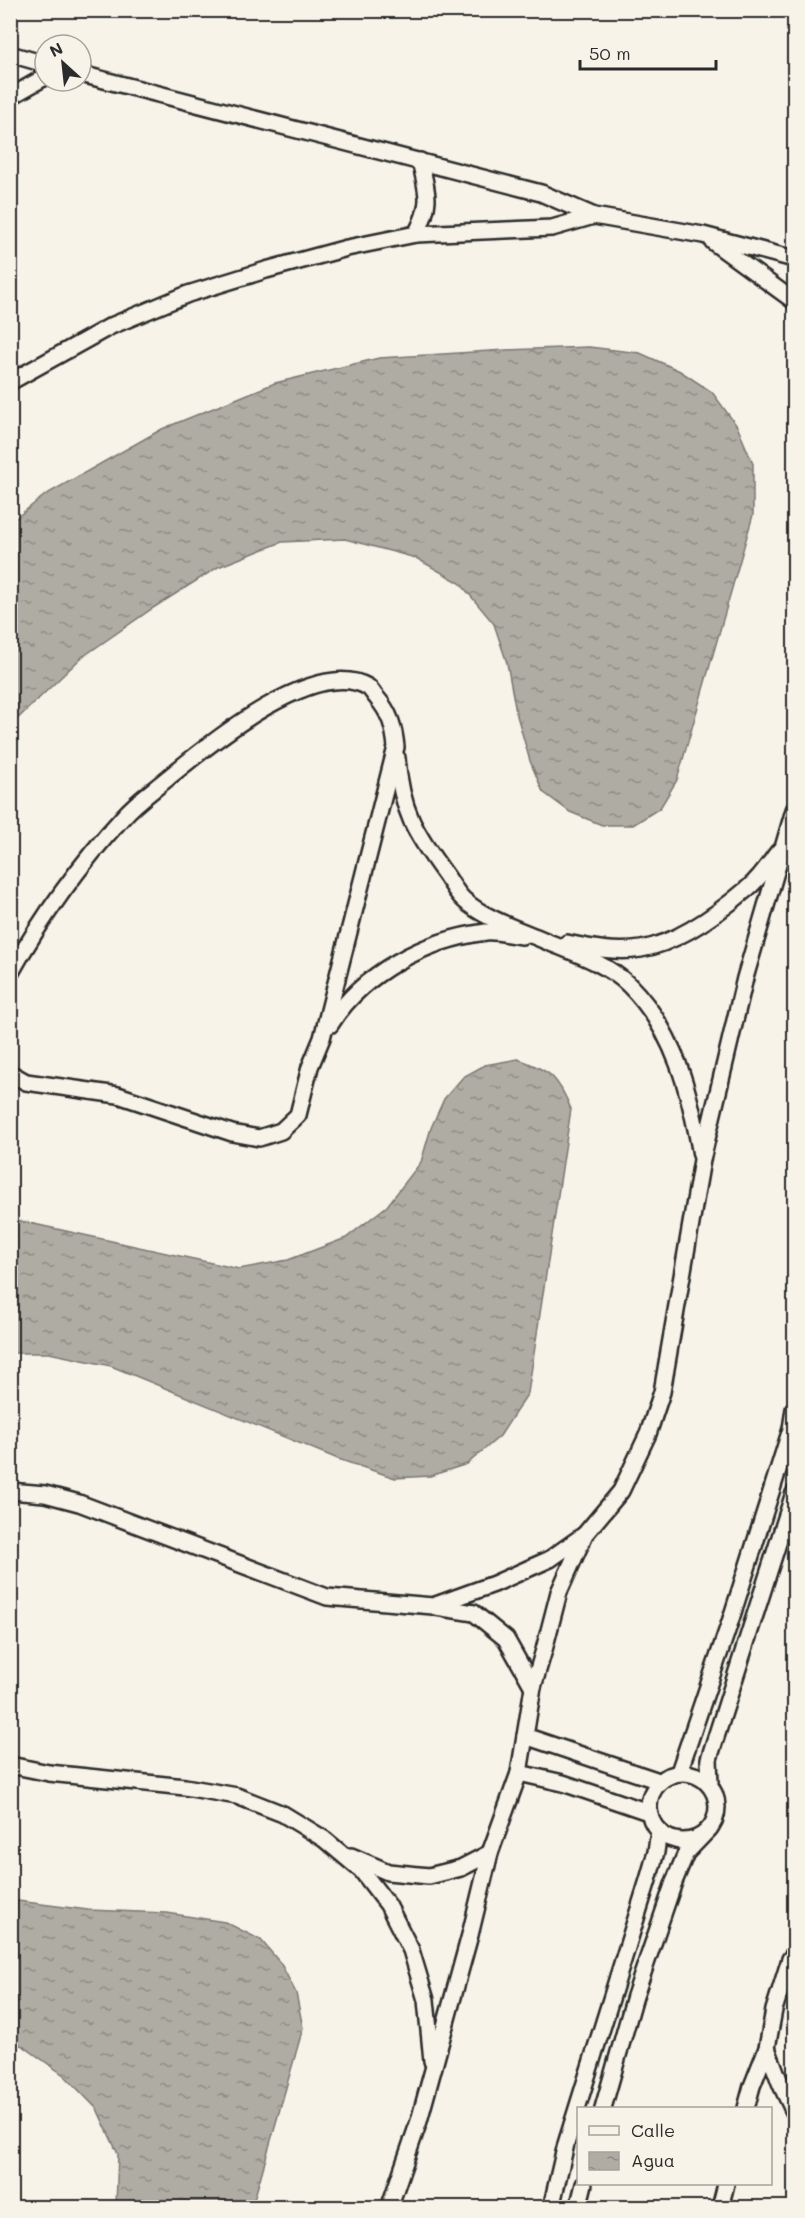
<svg xmlns="http://www.w3.org/2000/svg" width="805" height="2218" viewBox="0 0 805 2218" font-family="Mali,sans-serif">
	<defs>
		<pattern id="water-ripples" width="26" height="14" patternUnits="userSpaceOnUse" patternTransform="scale(1.5)"><rect width="26" height="14" fill="#afaca4"/><path d="M2 4q2-2 4 0t4 0M15 11q2-2 4 0t4 0" fill="none" stroke="#8f8c86"/></pattern>
	</defs>
	<rect width="100%" height="100%" fill="#f7f3e8"/>
	<filter id="ink" filterUnits="userSpaceOnUse"><feTurbulence type="fractalNoise" baseFrequency=".0167" numOctaves="2"/><feDisplacementMap in="SourceGraphic" scale="12" xChannelSelector="R" yChannelSelector="G"/><feConvolveMatrix kernelMatrix="1 2 1 2 8 2 1 2 1" color-interpolation-filters="sRGB"/></filter>
	<g filter="url(#ink)">
		<g fill="url(#water-ripples)" stroke="#7a7874" stroke-width="1.5">
			<polygon points="589,347 640,353 680,371 712,392 737,426 753,464 753,515 677,780 660,808 633,825 602,825 570,812 543,792 530,761 516,712 507,663 494,624 460,583 416,558 345,539 282,542 218,567 153,608 81,658 11,725 11,522 45,495 162,429 275,383 379,358 506,350"/>
			<path d="M518,1059C551,1071 558,1077 571,1109L528,1393L500,1436L467,1464L430,1476L395,1478L338,1459L111,1366L49,1353H11V1219L239,1269L288,1260L346,1238L387,1206L421,1162L431,1128L444,1099L463,1077L485,1065Z"/>
			<polygon points="10,1900 88,1910 167,1913 225,1922 261,1940 281,1964 296,1993 303,2028 252,2207 116,2207 118,2154 97,2109 65,2076 23,2046 11,2042"/>
		</g>
		<g fill="none" stroke-linecap="round" stroke-linejoin="round">
			<defs>
				<g id="street">
					<polyline points="10,54 45,64"/>
					<polyline points="81,74 541,193 594,216 703,235 794,259"/>
					<polyline points="10,97 45,77"/>
					<path d="M416,234C432,204 428,194 420,161"/>
					<polyline points="713,242 794,301"/>
					<polyline points="10,382 111,326 188,294 266,270 347,248 416,234 552,228 594,216"/>
					<path d="M397,758C401,810 415,833 445,874C451,882 456,893 464,900C482,917 517,929 541,939C571,952 605,962 629,985C675,1031 690,1093 701,1155"/>
					<path d="M567,943C591,948 616,953 641,949C678,943 720,912 748,888C760,878 769,864 778,852"/>
					<path d="M10,974C42,917 80,864 124,816C137,801 154,790 169,777C208,745 315,656 368,687C371,689 374,695 377,698C390,713 394,727 396,747L322,1038L310,1067L298,1115L281,1131L259,1138L232,1133L118,1095L26,1082L10,1073"/>
					<path d="M330,1025C362,973 425,940 486,932C497,931 511,935 522,936"/>
					<polyline points="10,1491 45,1494 79,1503 327,1597 433,1606 494,1584 532,1567 550,1559 584,1535"/>
					<polyline points="436,1607 474,1613 506,1639 533,1687"/>
					<polyline points="525,1736 659,1781"/>
					<polyline points="10,1765 49,1773 185,1787 237,1796 283,1814 324,1839 361,1870 388,1905 411,1950 426,2000 432,2061"/>
					<polyline points="679,1772 730,1622 791,1429 794,1409"/>
					<circle cx="683" cy="1807" r="34"/>
					<polyline points="519,1773 563,1783 648,1812"/>
					<polyline points="710,1784 709,1759 794,1493"/>
					<polyline points="351,1856 388,1872 429,1876 461,1868 490,1853"/>
					<polyline points="767,2048 781,2085 794,2112"/>
					<polyline points="603,2108 635,1996 674,1882 686,1853 710,1828"/>
					<polyline points="746,2108 752,2086 767,2048 774,2010 790,1959 794,1954"/>
					<polyline points="389,2208 419,2121 470,1935 490,1853 519,1773 533,1687 544,1650 559,1592 585,1534 621,1491 648,1434 662,1392 702,1160 745,978 794,810"/>
					<polyline points="551,2208 566,2144 648,1880 656,1852 659,1831"/>
					<polyline points="578,2208 584,2184"/>
					<polyline points="720,2208 726,2184"/>
				</g>
			</defs>
			<use href="#street" stroke="#2b2b2b" stroke-width="20"/>
			<use href="#street" stroke="#f7f3e8" stroke-width="15"/>
		</g>
	</g>
	<rect width="805" height="2218" fill="none" stroke="#f7f3e8" stroke-width="36"/>
	<rect x="18" y="18" width="769" height="2182" fill="none" stroke="#2b2b2b" stroke-width="2" filter="url(#ink)"/>
	<rect x="577" y="2107" width="195" height="78" fill="#f7f3e8" stroke="#a5a39c" stroke-width="1.5"/>
	<rect x="589" y="2126" width="30" height="9" fill="#f7f3e8" stroke="#a5a39c" stroke-width="1.5"/>
	<text x="631" y="2137" font-size="18" fill="#2b2b2b">Calle</text>
	<rect x="589" y="2152" width="30" height="18" fill="url(#water-ripples)" stroke="#a5a39c" stroke-width="1.5"/>
	<text x="631" y="2167" font-size="18" fill="#2b2b2b">Agua</text>
	<g transform="translate(63 63) rotate(333)"><circle r="28" fill="#f7f3e8" stroke="#a5a39c" stroke-width="1.5"/>
	<path d="M0-4.5L10 22L0 15L-10 22Z" fill="#2b2b2b"/>
	<text y="-9" font-size="16" font-weight="bold" text-anchor="middle" fill="#2b2b2b">N</text>
	</g>
	<path d="M580 60v9h136v-9" fill="none" stroke="#2b2b2b" stroke-width="3"/>
	<text x="589" y="60" font-size="18" fill="#2b2b2b" stroke="#f7f3e8" stroke-width="4.5" paint-order="stroke">50 m</text>
</svg>
